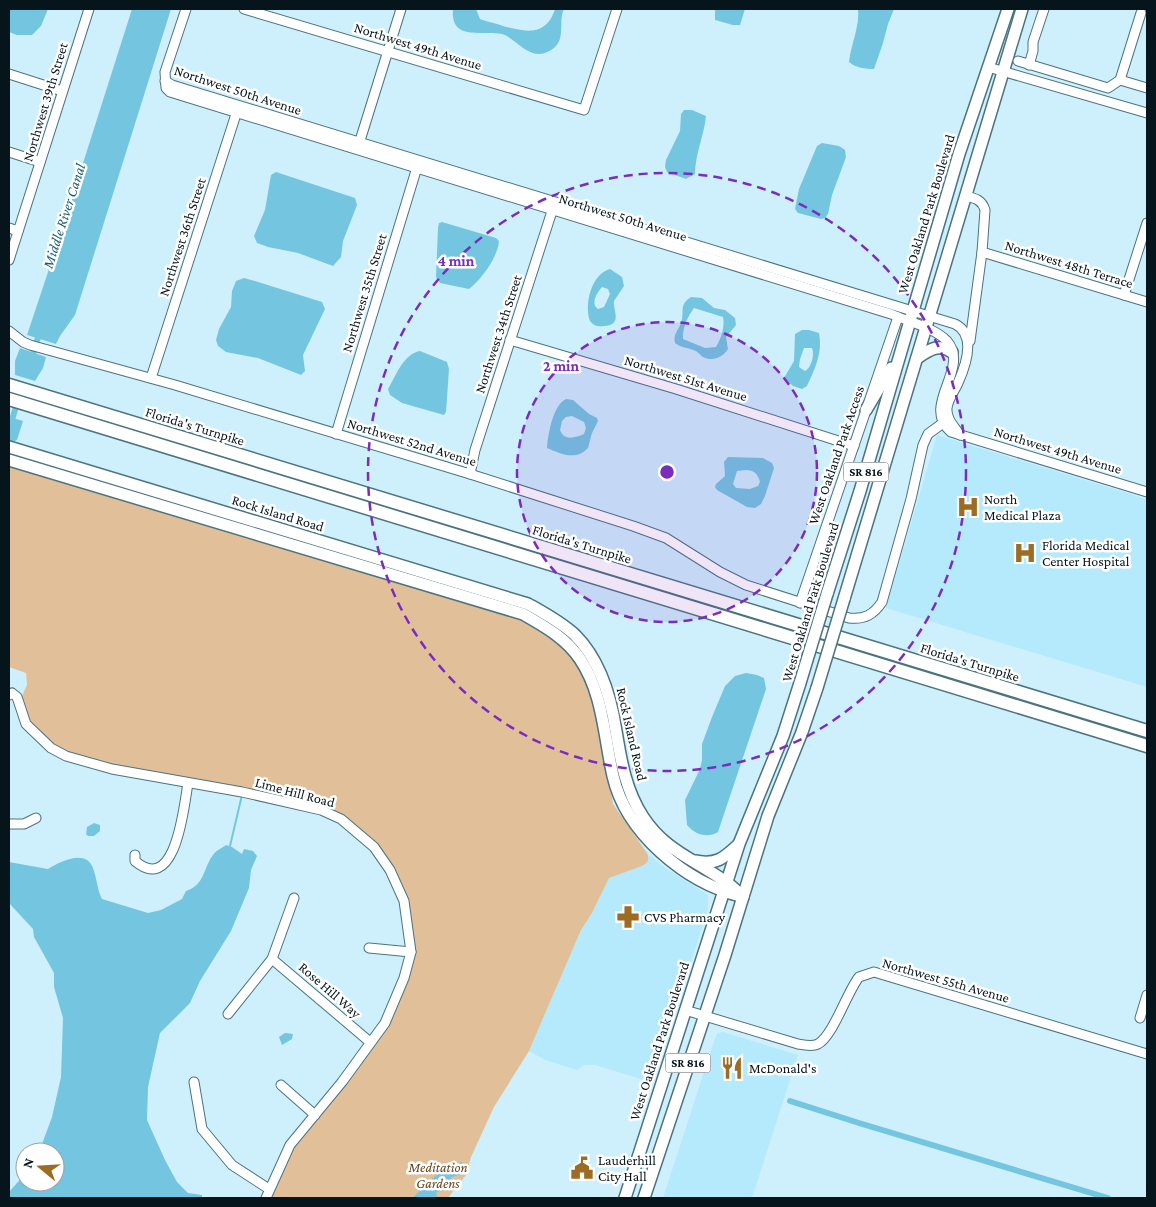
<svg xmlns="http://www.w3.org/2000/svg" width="1156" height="1207" viewBox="0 0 1156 1207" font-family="'Crimson Pro',serif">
	<rect width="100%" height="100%" fill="#cef0fc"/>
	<g fill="#b5eafc">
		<polygon points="937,435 1147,499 1147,687 886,608"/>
		<polygon points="647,853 664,867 708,895 708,909 655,1074 650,1080 644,1080 595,1065 584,1065 577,1070 545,1060 529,1051 581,930 592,913 609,877 642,866 649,857"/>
		<polygon points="723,1032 798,1055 752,1198 663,1198 715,1038 718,1033"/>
	</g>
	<path fill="#e1c099" d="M9,462L521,617L564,642L586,677L600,725L613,804L647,853C650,859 648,863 642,866L609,878L592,913L581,930L529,1051L494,1107L471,1157L466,1175L448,1198H266L290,1145L385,1023L411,952L404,901L374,847L341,819L66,756L26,724L22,696L27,685L26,673L9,667Z"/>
	<g fill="#74c6e0" fill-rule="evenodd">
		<polygon points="9,9 48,9 41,26 32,35 17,35 9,32"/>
		<polygon points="132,9 171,9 75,315 60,336 56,344 27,335 57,245"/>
		<path d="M453,9H476L480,19C488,22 495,23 503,26C525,32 546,37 555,9H564C558,21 566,38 554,48C531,66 517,38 502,34C482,30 450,42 453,9Z"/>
		<polygon points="715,9 745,9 740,25 733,25 715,20"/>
		<path d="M858,9H894L888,24L883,43L874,69C865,69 856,68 849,62C851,44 860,26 858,9Z"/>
		<path d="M684,110H692L706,116C704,136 695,154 695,174L686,179L667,172L665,167L666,160L680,131L681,114Z"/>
		<polygon points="822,143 839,146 845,150 846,157 832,195 828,214 825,218 821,219 798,213 795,209 799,189 817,146"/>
		<polygon points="276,172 355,198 357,205 343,241 341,257 333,266 298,253 268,247 257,243 254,236 265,210 271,175"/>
		<path d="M442,222L496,238L499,241C498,257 481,280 469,289L440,283L436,277L438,228L439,223Z"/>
		<path d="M610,269L622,277L624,286L614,301C613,311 623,325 604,326C598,327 594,326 590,321C584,305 591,274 610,269ZM602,287L608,289L610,294L604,307L598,309L595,306C593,299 597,293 602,287Z"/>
		<polygon points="244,278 255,281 322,302 325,309 303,355 305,371 301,375 258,358 226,352 218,346 216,340 219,329 231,307 232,291 236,281"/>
		<path d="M691,297L702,298L714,308L725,310L735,318L736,325L726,337L728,349C723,357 713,362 703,357C700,355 698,351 693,350C686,347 681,348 675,343C673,334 678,331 681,323C685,313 678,305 691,297ZM694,308L723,317C725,327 721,339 716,347L705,348L683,339C682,328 688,316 694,308Z"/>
		<path d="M802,330H809L819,333C823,352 815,369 807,386L802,389L793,386L784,378L794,361L795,334ZM804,348H812C815,355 811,368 805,371L799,367L800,359Z"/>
		<polygon points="20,348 46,357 43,368 35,381 15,375 15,361"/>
		<path d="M420,351L447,362L449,369L446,412L444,415L402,403L390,395L388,389C396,376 403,354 420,351Z"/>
		<path d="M566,399L573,400L589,414L597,418L598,421L592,433L588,448C576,461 561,454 547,448C548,434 553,405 566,399ZM572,416L584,422L586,428L584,434C575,438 564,441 560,430L562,421L566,417Z"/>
		<polygon points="9,417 23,421 17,440 11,443 9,451"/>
		<path d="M728,457L763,458L772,463L774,468L765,496L761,504L755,508L747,507L717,490L715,487L716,484L725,476L724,462ZM746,470C754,470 758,474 760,482L758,486L750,489L736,488L733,484L737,471Z"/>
		<path d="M746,673L757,675L764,678L766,689L718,832C706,839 695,834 687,825L685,800L700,769L702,760V744L712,717L725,686L735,676Z"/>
		<polygon points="94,823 100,825 100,831 94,836 88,836 86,834 87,827"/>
		<path d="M226,845L232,847L242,854L244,849L253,851L257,856L251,870L249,888L231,931L200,981L190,1003L160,1033L148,1087L147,1120L165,1160L177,1182L188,1193L202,1195V1198H9V1192L25,1174V1182H55V1152H38L42,1144L52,1117L61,1077L63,1018L54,987V973L34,937L33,929L9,903V862L48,869C59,862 86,848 93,868C97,879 97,889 102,899L148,913L161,910L182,899L186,891C205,885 203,868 213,855C215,851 222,848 226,845Z"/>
		<polygon points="285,1033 293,1034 292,1039 282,1045 279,1037"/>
		<polygon points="461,1162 467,1164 467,1169 465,1173 452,1177 449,1184 436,1193 437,1198 413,1198 426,1184 440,1172 448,1171"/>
	</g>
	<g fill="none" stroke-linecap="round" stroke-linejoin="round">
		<polyline stroke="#74c6e0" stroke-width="2" points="230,846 242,795"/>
		<g stroke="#74c6e0" stroke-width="6">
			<polyline points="31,360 40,331"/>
			<polyline points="9,430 18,400"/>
			<polyline points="790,1101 859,1123 1108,1198"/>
		</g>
		<defs>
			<g id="minor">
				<path d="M186,9L165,72L166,88L170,92L891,314C907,321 935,328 947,341C971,369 920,405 951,432L1147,492"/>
				<polyline points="244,9 584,110 617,9"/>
				<polyline points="1018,61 1108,88 1120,80 1147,88"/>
				<polyline points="1029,65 1033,51 1033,42 1044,9"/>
				<polyline points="988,67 1147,113"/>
				<polyline points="9,74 62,91"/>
				<polyline points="1120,80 1141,13"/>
				<path d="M165,81L172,85L955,324C977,335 966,365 958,383C955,390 948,399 947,408C946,419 954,426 960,435"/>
				<polyline points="358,147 401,9"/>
				<polyline points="9,152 40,162"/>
				<path d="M966,196C975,198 982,200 985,210L982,252L970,341"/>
				<polyline points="9,228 18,231"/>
				<polyline points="982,252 1147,302"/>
				<polyline points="9,260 89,9"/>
				<polyline points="1124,295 1147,223"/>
				<path d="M9,331L23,342L30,345L175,385L470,474L633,526L666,538L720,572L746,585L849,618C865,620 874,614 882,602L911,499L923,445L928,434L943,423"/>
				<polyline points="510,340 676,389 854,446"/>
				<polyline points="151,378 238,108"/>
				<polyline points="336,434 418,164"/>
				<polyline points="470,474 475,450 554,205"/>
				<polyline points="800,603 898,317"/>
				<polyline points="9,695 12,693 17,697 26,724 51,748 66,756 112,769 242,792 321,810 341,819 374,847 390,870 404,901 411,952 404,978 385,1023 342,1082 290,1145 266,1198"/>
				<polyline points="9,824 24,824 36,818"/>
				<path d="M135,855V861C176,896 184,806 188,783"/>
				<polyline points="369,948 411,952"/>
				<polyline points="272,959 370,1042"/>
				<path d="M685,1010L798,1044C804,1045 812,1047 818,1044C833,1036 847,992 859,977L874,972L1147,1054"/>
				<polyline points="228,1014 272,959 294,898"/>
				<polyline points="1140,1018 1147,995"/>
				<polyline points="194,1082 202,1129 232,1165 269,1189"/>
				<polyline points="281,1085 315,1115"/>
			</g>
			<g id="major">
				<path d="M917,358C929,350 938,343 952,352"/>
				<polyline points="866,410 891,368"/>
				<path d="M9,447L528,604C544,613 561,622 575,635C600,660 611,698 616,731C621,762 626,791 643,817C665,851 696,860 726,882C732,886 738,892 743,897"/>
				<path d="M9,460L523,614C544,626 566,638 580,659C603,693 604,736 613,776C626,833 685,882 740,896"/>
				<polyline points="827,594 860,491 959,154 1008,9"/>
				<polyline points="844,599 1022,9"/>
				<path d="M695,861C716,865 723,859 738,845"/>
				<polyline points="625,1198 739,844 783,736 800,683"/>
				<polyline points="644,1198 725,955 768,816 802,732 817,688"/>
			</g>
			<g id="highway">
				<polyline points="9,385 1147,731"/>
				<polyline points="9,399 1147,746"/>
			</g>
		</defs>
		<use href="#minor" stroke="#4b7380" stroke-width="11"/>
		<use href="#major" stroke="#4b7380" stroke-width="14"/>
		<use href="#highway" stroke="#4b7380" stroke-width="15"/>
		<use href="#minor" stroke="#fff" stroke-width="9"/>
		<use href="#major" stroke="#fff" stroke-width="11"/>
		<use href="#highway" stroke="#fff" stroke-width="12"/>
		<defs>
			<g id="major-bridge">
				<polyline points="800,683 827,594"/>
				<polyline points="817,688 844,599"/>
			</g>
		</defs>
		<use href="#major-bridge" stroke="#4b7380" stroke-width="14" stroke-linecap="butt"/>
		<use href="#major-bridge" stroke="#fff" stroke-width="11"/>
	</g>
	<circle cx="667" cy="472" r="150" fill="#7b2cbf" fill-opacity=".12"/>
	<g fill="none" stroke="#7b2cbf" stroke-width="2.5" stroke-dasharray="9 6">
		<circle cx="667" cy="472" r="150"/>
		<circle cx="667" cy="472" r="299"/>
	</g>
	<defs>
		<symbol id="hospital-bare" viewBox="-9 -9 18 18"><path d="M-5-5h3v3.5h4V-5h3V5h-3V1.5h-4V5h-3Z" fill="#9e6b22" stroke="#fff" stroke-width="2.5" paint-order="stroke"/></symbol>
		<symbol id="pharmacy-bare" viewBox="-9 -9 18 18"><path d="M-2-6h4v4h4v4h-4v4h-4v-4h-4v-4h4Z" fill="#9e6b22" stroke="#fff" stroke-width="2.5" paint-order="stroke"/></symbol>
		<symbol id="restaurant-bare" viewBox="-9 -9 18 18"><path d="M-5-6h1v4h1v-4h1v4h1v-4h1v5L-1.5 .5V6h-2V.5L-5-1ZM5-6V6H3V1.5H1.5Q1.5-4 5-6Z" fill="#9e6b22" stroke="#fff" stroke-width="2.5" paint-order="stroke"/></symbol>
		<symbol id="civic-bare" viewBox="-9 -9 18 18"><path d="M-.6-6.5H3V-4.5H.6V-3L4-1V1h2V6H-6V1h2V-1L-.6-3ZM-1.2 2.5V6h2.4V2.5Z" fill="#9e6b22" stroke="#fff" stroke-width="2.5" paint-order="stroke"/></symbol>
	</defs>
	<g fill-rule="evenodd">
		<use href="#hospital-bare" x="952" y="491" width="32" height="32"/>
		<use href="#hospital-bare" x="1009" y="537" width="32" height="32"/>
		<use href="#pharmacy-bare" x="612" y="901" width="32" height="32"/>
		<use href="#restaurant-bare" x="716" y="1052" width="32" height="32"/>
		<use href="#civic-bare" x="566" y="1152" width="32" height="32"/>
	</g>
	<g text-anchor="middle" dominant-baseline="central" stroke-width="5" stroke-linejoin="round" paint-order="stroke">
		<g fill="#fff" stroke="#515b5f" stroke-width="1">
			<rect x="843.5" y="462.5" width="45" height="19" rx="4"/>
			<rect x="665.5" y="1053.5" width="45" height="19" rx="4"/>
		</g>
		<g font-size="12" font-weight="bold" fill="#06151b">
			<text x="866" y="472">SR 816</text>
			<text x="688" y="1063">SR 816</text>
		</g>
		<g font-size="14" fill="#06151b" stroke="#fff">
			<text transform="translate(418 46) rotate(17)">Northwest 49th Avenue</text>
			<text transform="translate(238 90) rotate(18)">Northwest 50th Avenue</text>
			<text transform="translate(45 102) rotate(-73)">Northwest 39th Street</text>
			<text transform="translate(926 214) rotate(-73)">West Oakland Park Boulevard</text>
			<text transform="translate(623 217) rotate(17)">Northwest 50th Avenue</text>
			<text transform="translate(182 237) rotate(-72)">Northwest 36th Street</text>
			<text transform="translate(1069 264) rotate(17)">Northwest 48th Terrace</text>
			<text transform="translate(364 293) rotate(-73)">Northwest 35th Street</text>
			<text transform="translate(498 334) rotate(-72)">Northwest 34th Street</text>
			<text transform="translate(686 378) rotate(17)">Northwest 51st Avenue</text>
			<text transform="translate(195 426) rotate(17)">Florida's Turnpike</text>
			<text transform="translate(412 442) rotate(17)">Northwest 52nd Avenue</text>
			<text transform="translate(1058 450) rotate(17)">Northwest 49th Avenue</text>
			<text transform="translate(836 455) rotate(-71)">West Oakland Park Access</text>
			<text transform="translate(278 513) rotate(17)">Rock Island Road</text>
			<text transform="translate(582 544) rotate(17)">Florida's Turnpike</text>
			<text transform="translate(810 602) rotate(-73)">West Oakland Park Boulevard</text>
			<text transform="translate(970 662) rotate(17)">Florida's Turnpike</text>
			<text transform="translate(632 734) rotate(77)">Rock Island Road</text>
			<text transform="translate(295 792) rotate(15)">Lime Hill Road</text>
			<text transform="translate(946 980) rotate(16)">Northwest 55th Avenue</text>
			<text transform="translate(330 990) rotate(41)">Rose Hill Way</text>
			<text transform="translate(659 1041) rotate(-72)">West Oakland Park Boulevard</text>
		</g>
		<g font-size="14" fill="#06151b" stroke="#fff" text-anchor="start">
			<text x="984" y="499">North<tspan x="984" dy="16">Medical Plaza</tspan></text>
			<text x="1042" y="545">Florida Medical<tspan x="1042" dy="16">Center Hospital</tspan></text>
			<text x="644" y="917">CVS Pharmacy</text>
			<text x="749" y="1068">McDonald's</text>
			<text x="598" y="1160">Lauderhill<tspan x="598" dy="16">City Hall</tspan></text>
		</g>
		<g font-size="14" font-style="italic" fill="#66461d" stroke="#fff">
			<text x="438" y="1167">Meditation<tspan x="438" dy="16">Gardens</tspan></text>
		</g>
		<g font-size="15" font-style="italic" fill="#1d5f72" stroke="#fff">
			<text transform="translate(64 216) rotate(-72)">Middle River Canal</text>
		</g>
	</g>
	<circle cx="667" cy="472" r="8" fill="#7b2cbf" stroke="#fff" stroke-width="2.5"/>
	<g font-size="15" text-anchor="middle" font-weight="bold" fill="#7b2cbf" stroke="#fff" stroke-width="5" stroke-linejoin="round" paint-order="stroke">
		<text x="456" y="266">4 min</text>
		<text x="561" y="371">2 min</text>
	</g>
	<rect width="1156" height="1207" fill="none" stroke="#06151b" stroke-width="20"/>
	<g transform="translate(40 1167) rotate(288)"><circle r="24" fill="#ffffff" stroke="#9ba1a4"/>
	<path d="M0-4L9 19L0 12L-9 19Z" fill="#9e6b22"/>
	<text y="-8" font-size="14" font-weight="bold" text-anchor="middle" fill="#06151b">N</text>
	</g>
</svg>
